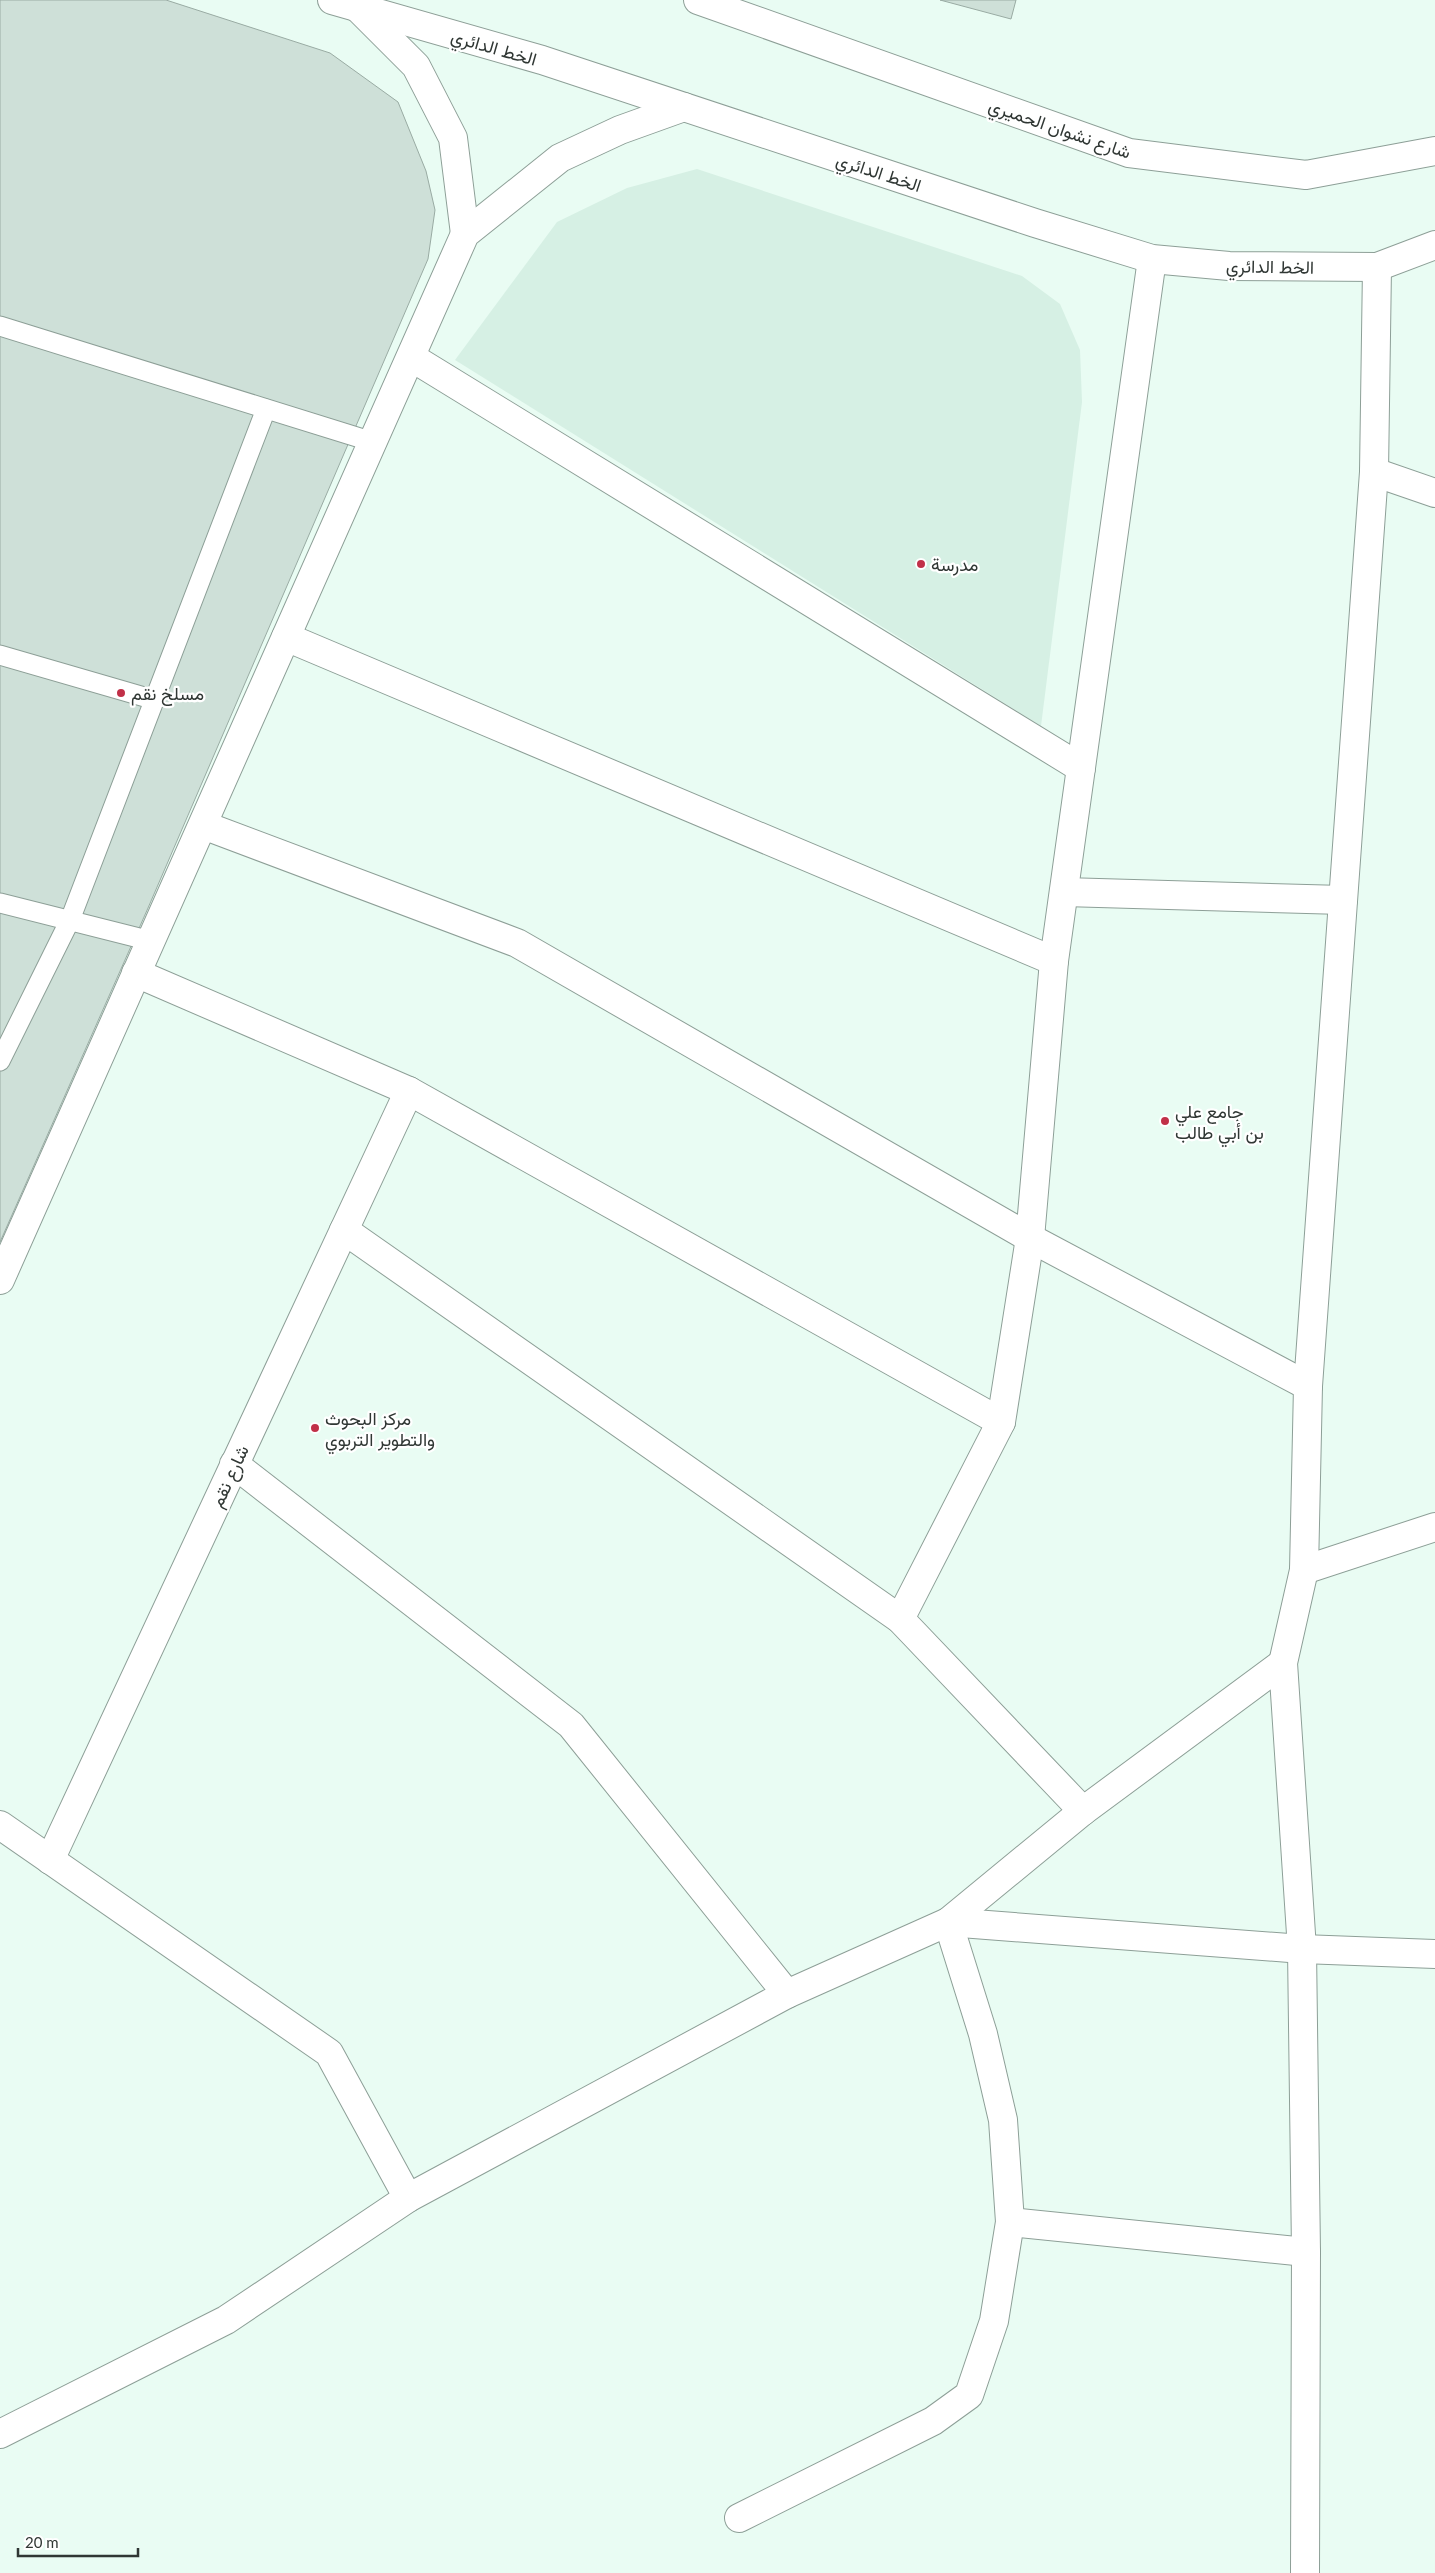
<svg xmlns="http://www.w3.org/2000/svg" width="1435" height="2573" viewBox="0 0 1435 2573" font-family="Lato,Vazirmatn,sans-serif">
	<rect width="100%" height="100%" fill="#e9fcf3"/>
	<polygon fill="#d6f0e4" points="697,169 1022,276 1060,304 1080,350 1082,402 1041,726 455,360 557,222 627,188"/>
	<g fill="#cee0d8" stroke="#99aba3">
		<polygon points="0,0 166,0 330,53 398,102 426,171 435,210 428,259 148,908 0,1242"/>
		<polygon points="940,0 1016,0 1011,19"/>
	</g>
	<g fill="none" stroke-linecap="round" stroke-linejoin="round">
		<defs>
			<g id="service">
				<polyline points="0,326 373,442"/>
				<polyline points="0,655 155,700"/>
				<polyline points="0,903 151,941"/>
				<polyline points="0,1061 70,920 266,409"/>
			</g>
			<g id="minor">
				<polyline points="357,7 416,66 453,138 465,234"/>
				<polyline points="411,357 1081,768"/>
				<polyline points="1374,472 1435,493"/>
				<polyline points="286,637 1054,961"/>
				<polyline points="203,825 517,943 1030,1238 1308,1386"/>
				<polyline points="1064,892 1343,900"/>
				<polyline points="136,973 409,1091 1001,1422"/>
				<polyline points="344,1230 900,1619 1083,1811"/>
				<polyline points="0,1280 465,234 560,158 620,130 684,107"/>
				<polyline points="234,1464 571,1725 787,1994"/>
				<polyline points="1304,1570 1435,1527"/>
				<polyline points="900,1619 1001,1422 1030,1238 1054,961 1152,259"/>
				<polyline points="0,1825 329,2053 408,2198"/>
				<polyline points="50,1860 409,1091"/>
				<polyline points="1010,2222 1306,2252"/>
				<polyline points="0,2434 226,2320 408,2198 787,1994 948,1922 1302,1949 1435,1954"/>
				<polyline points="739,2518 933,2421 969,2395 994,2321 1010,2222 1003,2120 983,2034 948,1922 1083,1811 1283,1663"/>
				<polyline points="1305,2573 1306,2252 1302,1949 1283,1663 1304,1570 1308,1386 1374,472 1377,267"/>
			</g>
			<g id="primary">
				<polyline points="332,0 542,60 1035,223 1152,259 1229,266 1377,267 1435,245"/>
				<polyline points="698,0 1129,153 1306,175 1435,151"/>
			</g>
		</defs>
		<use href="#service" stroke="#8d9f97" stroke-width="21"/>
		<use href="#minor" stroke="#8d9f97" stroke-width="30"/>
		<use href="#primary" stroke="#8d9f97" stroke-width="30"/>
		<use href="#service" stroke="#fff" stroke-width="19"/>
		<use href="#minor" stroke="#fff" stroke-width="28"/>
		<use href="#primary" stroke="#fff" stroke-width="28"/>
	</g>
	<g fill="#c13048" stroke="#fff" stroke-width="2">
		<circle cx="921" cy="564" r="5"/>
		<circle cx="121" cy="693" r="5"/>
		<circle cx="1165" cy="1121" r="5"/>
		<circle cx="315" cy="1428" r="5"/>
	</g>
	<g text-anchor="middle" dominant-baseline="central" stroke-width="4.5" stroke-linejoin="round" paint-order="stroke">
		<g font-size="18" fill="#303734" stroke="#fff">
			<text transform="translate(494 47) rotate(16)">الخط الدائري</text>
			<text transform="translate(1060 128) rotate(19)">شارع نشوان الحميري</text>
			<text transform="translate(879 172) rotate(18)">الخط الدائري</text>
			<text transform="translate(1270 266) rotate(1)">الخط الدائري</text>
			<text transform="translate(229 1476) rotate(-65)">شارع نقم</text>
		</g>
		<g font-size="18" fill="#303734" stroke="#fff" text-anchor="start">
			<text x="931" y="564">مدرسة</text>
			<text x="131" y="693">مسلخ نقم</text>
			<text x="1175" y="1111">جامع علي<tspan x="1175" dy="21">بن أبي طالب</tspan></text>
			<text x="325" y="1418">مركز البحوث<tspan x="325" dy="21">والتطوير التربوي</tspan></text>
		</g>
	</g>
	<path d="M18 2548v8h120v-8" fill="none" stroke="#303734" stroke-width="2.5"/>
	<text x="25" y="2548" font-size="15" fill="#303734" stroke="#ffffff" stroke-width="4" paint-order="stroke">20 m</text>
</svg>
